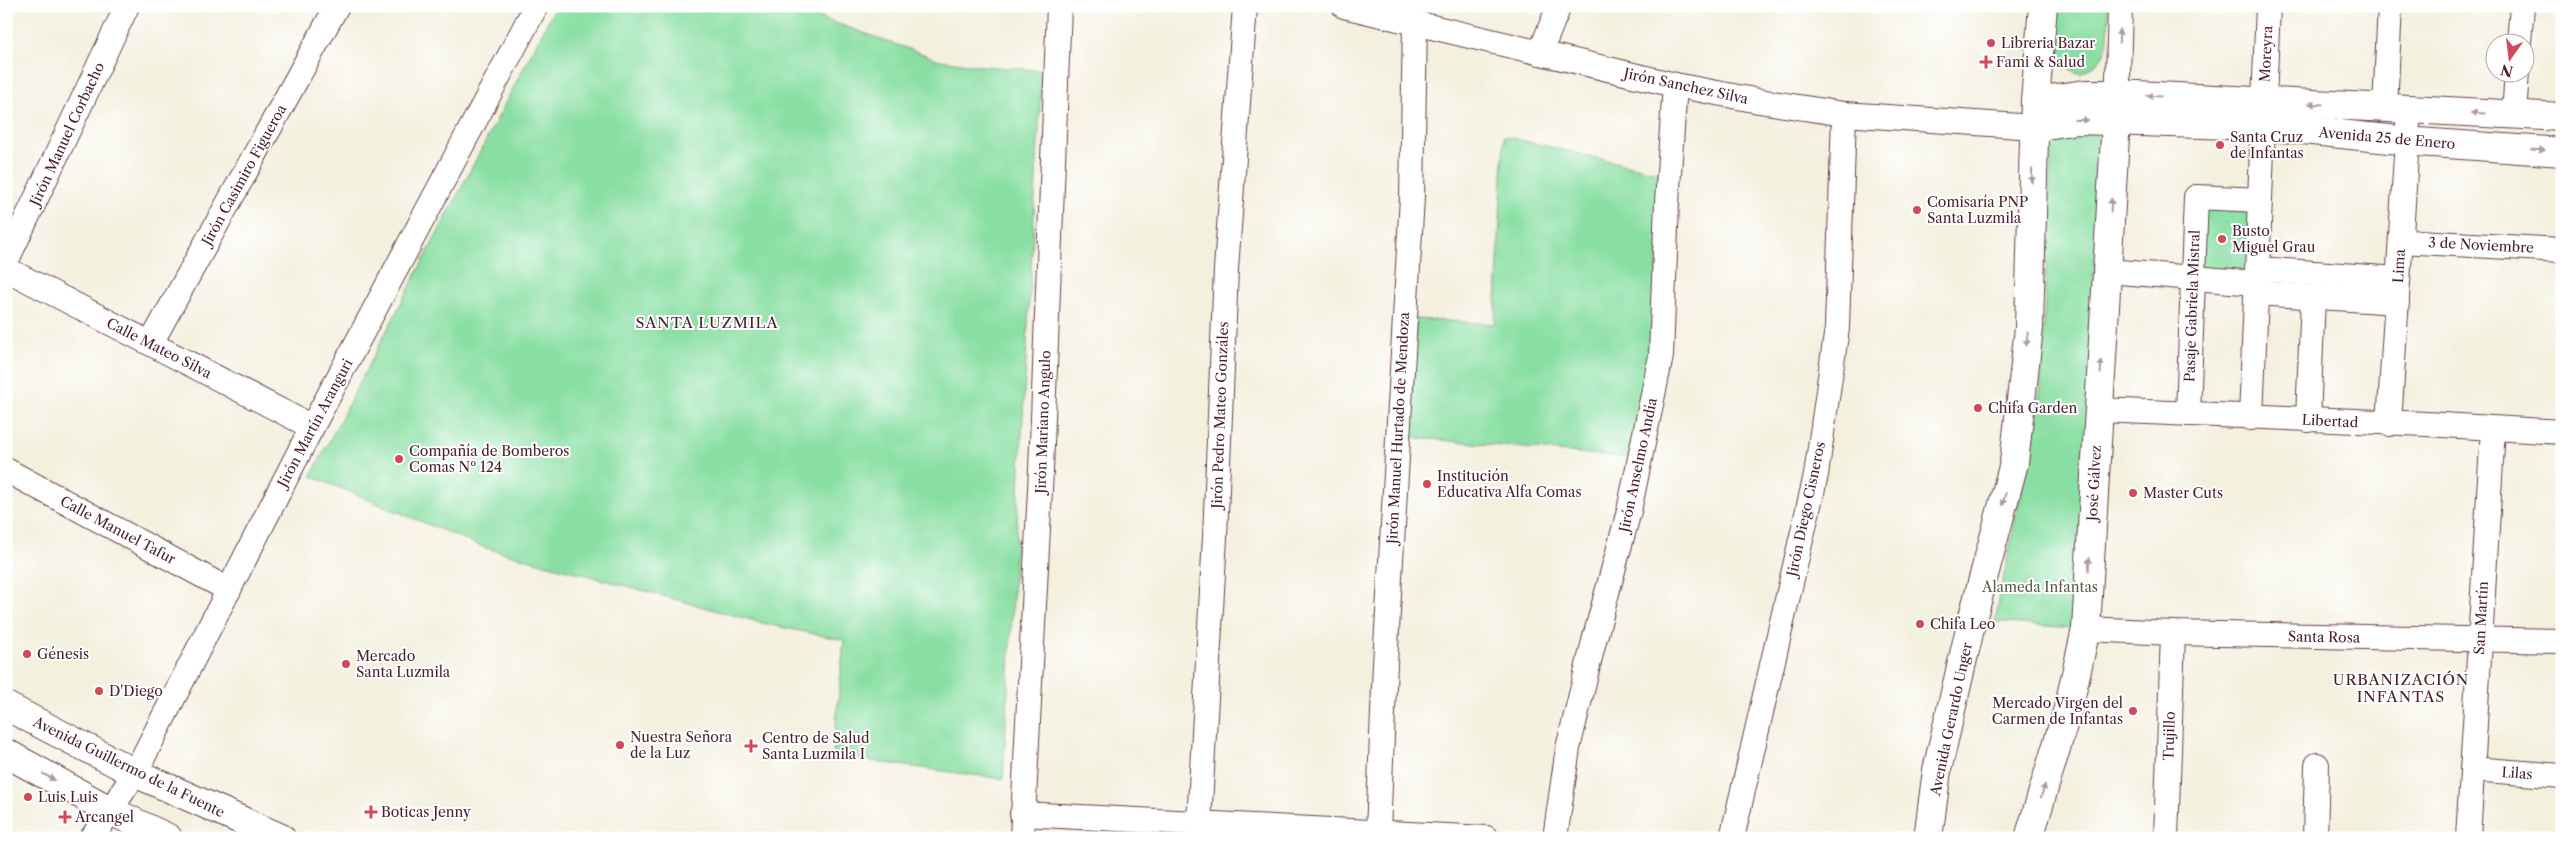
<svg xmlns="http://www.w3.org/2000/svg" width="2568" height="844" viewBox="0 0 2568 844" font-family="'Libre Caslon Text',serif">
	<rect width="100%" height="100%" fill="#fff"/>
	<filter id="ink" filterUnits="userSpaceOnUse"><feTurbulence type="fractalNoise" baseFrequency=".02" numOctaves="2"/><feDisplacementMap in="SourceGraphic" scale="10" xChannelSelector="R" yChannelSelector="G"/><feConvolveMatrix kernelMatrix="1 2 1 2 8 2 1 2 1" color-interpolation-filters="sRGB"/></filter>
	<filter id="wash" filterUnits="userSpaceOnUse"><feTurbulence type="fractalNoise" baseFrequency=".0096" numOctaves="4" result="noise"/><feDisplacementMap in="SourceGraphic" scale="20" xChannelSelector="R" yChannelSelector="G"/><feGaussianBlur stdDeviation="1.12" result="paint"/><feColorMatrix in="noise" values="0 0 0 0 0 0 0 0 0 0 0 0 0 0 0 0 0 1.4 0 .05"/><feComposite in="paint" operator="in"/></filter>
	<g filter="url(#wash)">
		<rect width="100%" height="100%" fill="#f3f0de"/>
		<g fill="#89dfa3" stroke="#6a7f67">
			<polygon points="556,6 787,6 940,60 982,66 1042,70 1003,779 833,756 844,640 766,624 483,547 311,476"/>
			<path d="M2055,6H2109C2107,40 2114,57 2080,74L2060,64L2052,46Z"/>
			<polygon points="2077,120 2101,139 2093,367 2074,628 1995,622 2041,386 2052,135"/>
			<polygon points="1504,136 1661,173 1654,354 1632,458 1409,437 1416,319 1495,324"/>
			<polygon points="2196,197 2254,199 2251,274 2194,270"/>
		</g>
	</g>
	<g filter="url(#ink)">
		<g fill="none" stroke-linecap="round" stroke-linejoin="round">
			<defs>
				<g id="minor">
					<polyline points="1344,6 1675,85 1759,101 1844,114 2034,127"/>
					<polyline points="2519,42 2522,6"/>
					<polyline points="1540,53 1559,6"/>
					<polyline points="2264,101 2268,6"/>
					<polyline points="2385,107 2390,6"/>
					<polyline points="2117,113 2120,6"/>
					<polyline points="2514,115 2517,72"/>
					<polyline points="2401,241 2562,250"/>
					<polyline points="6,262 127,6"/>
					<polyline points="6,269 312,427"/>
					<polyline points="2257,269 2398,279"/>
					<polyline points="2107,271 2256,283"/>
					<polyline points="2256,293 2397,302"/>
					<polyline points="151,343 337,6"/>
					<polyline points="2099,410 2426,424 2562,432"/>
					<polyline points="2188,414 2196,197 2260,200"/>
					<polyline points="2251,418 2263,126"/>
					<polyline points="2308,420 2313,297"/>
					<polyline points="2389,424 2409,109"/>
					<polyline points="6,470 229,590"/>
					<polyline points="2086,629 2173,633 2562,641"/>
					<polyline points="2472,769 2562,776"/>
					<polyline points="1022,814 1486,838"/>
					<polyline points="1199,823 1215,537 1226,269 1245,6"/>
					<polyline points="1378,832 1385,664 1412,197 1415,24"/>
					<polyline points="92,838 135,773 312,427 536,6"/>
					<polyline points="1022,838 1041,470 1059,6"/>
					<polyline points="1555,838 1568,748 1594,641 1629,511 1661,356 1667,202 1675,85"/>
					<polyline points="1732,838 1816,475 1837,328 1844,114"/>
					<polyline points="2166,838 2173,633"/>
					<polyline points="2315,838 2317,765"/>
					<polyline points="2468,838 2493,429"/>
				</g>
				<g id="major">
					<polyline points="2035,101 2085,94 2118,94 2562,117"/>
					<polyline points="2034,127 2077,120 2263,126 2418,142 2562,152"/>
					<polyline points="6,706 135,773 281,838"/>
					<polyline points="6,753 111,811 168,838"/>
					<polyline points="1928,838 1937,770 1972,620 2014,463 2029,328 2035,101 2043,6"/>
					<polyline points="2029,838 2069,705 2086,629 2116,120"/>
				</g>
			</defs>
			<use href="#minor" stroke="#633e46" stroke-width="26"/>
			<use href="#major" stroke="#633e46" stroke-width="30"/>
			<use href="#minor" stroke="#fff" stroke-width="24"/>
			<use href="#major" stroke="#fff" stroke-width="28"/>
		</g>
		<defs><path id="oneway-solid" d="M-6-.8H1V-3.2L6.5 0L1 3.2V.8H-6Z" transform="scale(1.25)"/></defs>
		<g fill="#ae9aa0">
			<use href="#oneway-solid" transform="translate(2119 36) rotate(-89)"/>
			<use href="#oneway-solid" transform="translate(2154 96) rotate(-177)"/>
			<use href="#oneway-solid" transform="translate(2316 104) rotate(-177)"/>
			<use href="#oneway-solid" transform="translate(2478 113) rotate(-176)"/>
			<use href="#oneway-solid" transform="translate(2081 120)"/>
			<use href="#oneway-solid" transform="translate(2538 150) rotate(4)"/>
			<use href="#oneway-solid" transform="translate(2032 176) rotate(91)"/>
			<use href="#oneway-solid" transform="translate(2111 205) rotate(-87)"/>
			<use href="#oneway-solid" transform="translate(2027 339) rotate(96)"/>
			<use href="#oneway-solid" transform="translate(2101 367) rotate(-86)"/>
			<use href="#oneway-solid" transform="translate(2004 499) rotate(105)"/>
			<use href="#oneway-solid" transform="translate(2089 564) rotate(-87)"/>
			<use href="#oneway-solid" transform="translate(49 777) rotate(29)"/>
			<use href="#oneway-solid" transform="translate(2043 791) rotate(-73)"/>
		</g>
	</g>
	<g fill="#d1495b" stroke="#fff" stroke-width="2">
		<circle cx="1991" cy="43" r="5"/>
		<path d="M1983.5 54.5h5v5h5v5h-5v5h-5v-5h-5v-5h5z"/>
		<circle cx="2220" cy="145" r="5"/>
		<circle cx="1917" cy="210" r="5"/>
		<circle cx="2222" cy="239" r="5"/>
		<circle cx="1978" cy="408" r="5"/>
		<circle cx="399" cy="459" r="5"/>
		<circle cx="1427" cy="484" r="5"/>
		<circle cx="2133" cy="493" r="5"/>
		<circle cx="1920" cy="624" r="5"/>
		<circle cx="27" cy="654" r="5"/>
		<circle cx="346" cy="664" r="5"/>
		<circle cx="99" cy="691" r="5"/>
		<circle cx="2133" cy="711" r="5"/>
		<circle cx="620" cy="745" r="5"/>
		<path d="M748.5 738.5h5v5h5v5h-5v5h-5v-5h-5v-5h5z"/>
		<circle cx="28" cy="797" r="5"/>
		<path d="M368.5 804.5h5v5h5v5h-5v5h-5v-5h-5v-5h5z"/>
		<path d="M62.5 809.5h5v5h5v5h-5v5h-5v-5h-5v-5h5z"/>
	</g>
	<g text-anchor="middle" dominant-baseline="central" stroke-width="4" stroke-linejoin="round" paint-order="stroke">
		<g font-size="14" fill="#4a1f2b" stroke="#fff" text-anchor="start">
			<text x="2001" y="43">Libreria Bazar</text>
			<text x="1996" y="62">Fami &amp; Salud</text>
			<text x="2230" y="137">Santa Cruz<tspan x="2230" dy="16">de Infantas</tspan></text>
			<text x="1927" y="202">Comisaría PNP<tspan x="1927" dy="16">Santa Luzmila</tspan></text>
			<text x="2232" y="231">Busto<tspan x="2232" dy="16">Miguel Grau</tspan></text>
			<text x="1988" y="408">Chifa Garden</text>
			<text x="409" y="451">Compañía de Bomberos<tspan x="409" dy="16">Comas Nº 124</tspan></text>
			<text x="1437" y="476">Institución<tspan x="1437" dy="16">Educativa Alfa Comas</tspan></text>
			<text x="2143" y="493">Master Cuts</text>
			<text x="1930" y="624">Chifa Leo</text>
			<text x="37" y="654">Génesis</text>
			<text x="356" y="656">Mercado<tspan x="356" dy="16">Santa Luzmila</tspan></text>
			<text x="109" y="691">D'Diego</text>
			<text x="2123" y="703" text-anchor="end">Mercado Virgen del<tspan x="2123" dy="16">Carmen de Infantas</tspan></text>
			<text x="630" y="737">Nuestra Señora<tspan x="630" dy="16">de la Luz</tspan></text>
			<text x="762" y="738">Centro de Salud<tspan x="762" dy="16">Santa Luzmila I</tspan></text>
			<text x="38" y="797">Luis Luis</text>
			<text x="381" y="812">Boticas Jenny</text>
			<text x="75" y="817">Arcangel</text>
		</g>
		<g font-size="14" fill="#4a1f2b" stroke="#fff">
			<text transform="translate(2266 54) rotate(-87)">Moreyra</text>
			<text transform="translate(1686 86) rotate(12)">Jirón Sanchez Silva</text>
			<text transform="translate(67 134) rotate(-65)">Jirón Manuel Corbacho</text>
			<text transform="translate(2387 138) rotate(5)">Avenida 25 de Enero</text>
			<text transform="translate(244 175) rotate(-61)">Jirón Casimiro Figueroa</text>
			<text transform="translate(2481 245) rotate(3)">3 de Noviembre</text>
			<text transform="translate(2399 266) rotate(-87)">Lima</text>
			<text transform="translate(2192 306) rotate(-88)">Pasaje Gabriela Mistral</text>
			<text transform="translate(159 348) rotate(27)">Calle Mateo Silva</text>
			<text transform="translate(1220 415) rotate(-88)">Jirón Pedro Mateo Gonzáles</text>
			<text transform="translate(2330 421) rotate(3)">Libertad</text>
			<text transform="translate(1043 422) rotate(-88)">Jirón Mariano Angulo</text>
			<text transform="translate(315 423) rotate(-62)">Jirón Martín Aranguri</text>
			<text transform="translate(1398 428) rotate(-87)">Jirón Manuel Hurtado de Mendoza</text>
			<text transform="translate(1638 465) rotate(-78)">Jirón Anselmo Andía</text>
			<text transform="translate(2094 483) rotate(-87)">José Gálvez</text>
			<text transform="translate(1806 509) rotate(-78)">Jirón Diego Cisneros</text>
			<text transform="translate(118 530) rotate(28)">Calle Manuel Tafur</text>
			<text transform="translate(2481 618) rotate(-87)">San Martín</text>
			<text transform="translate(2324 637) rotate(1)">Santa Rosa</text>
			<text transform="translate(1951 719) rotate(-78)">Avenida Gerardo Unger</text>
			<text transform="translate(2169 736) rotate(-88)">Trujillo</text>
			<text transform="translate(129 767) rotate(26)">Avenida Guillermo de la Fuente</text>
			<text transform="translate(2517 773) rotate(4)">Lilas</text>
		</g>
		<g font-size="14" fill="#5d594f" stroke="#fff">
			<text x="2040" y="587">Alameda Infantas</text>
		</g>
		<g font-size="15" letter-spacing="1" fill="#4a1f2b" stroke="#fff">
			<text x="707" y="322">SANTA LUZMILA</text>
			<text x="2401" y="679">URBANIZACIÓN<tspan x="2401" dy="17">INFANTAS</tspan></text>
		</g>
	</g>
	<rect width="2568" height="844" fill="none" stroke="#fff" stroke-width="25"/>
	<g transform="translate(2510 58) rotate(194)"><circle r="24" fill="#ffffff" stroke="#b7a5aa"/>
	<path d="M0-4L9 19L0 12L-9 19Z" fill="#d1495b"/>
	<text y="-8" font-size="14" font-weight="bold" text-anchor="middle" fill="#4a1f2b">N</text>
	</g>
</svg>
